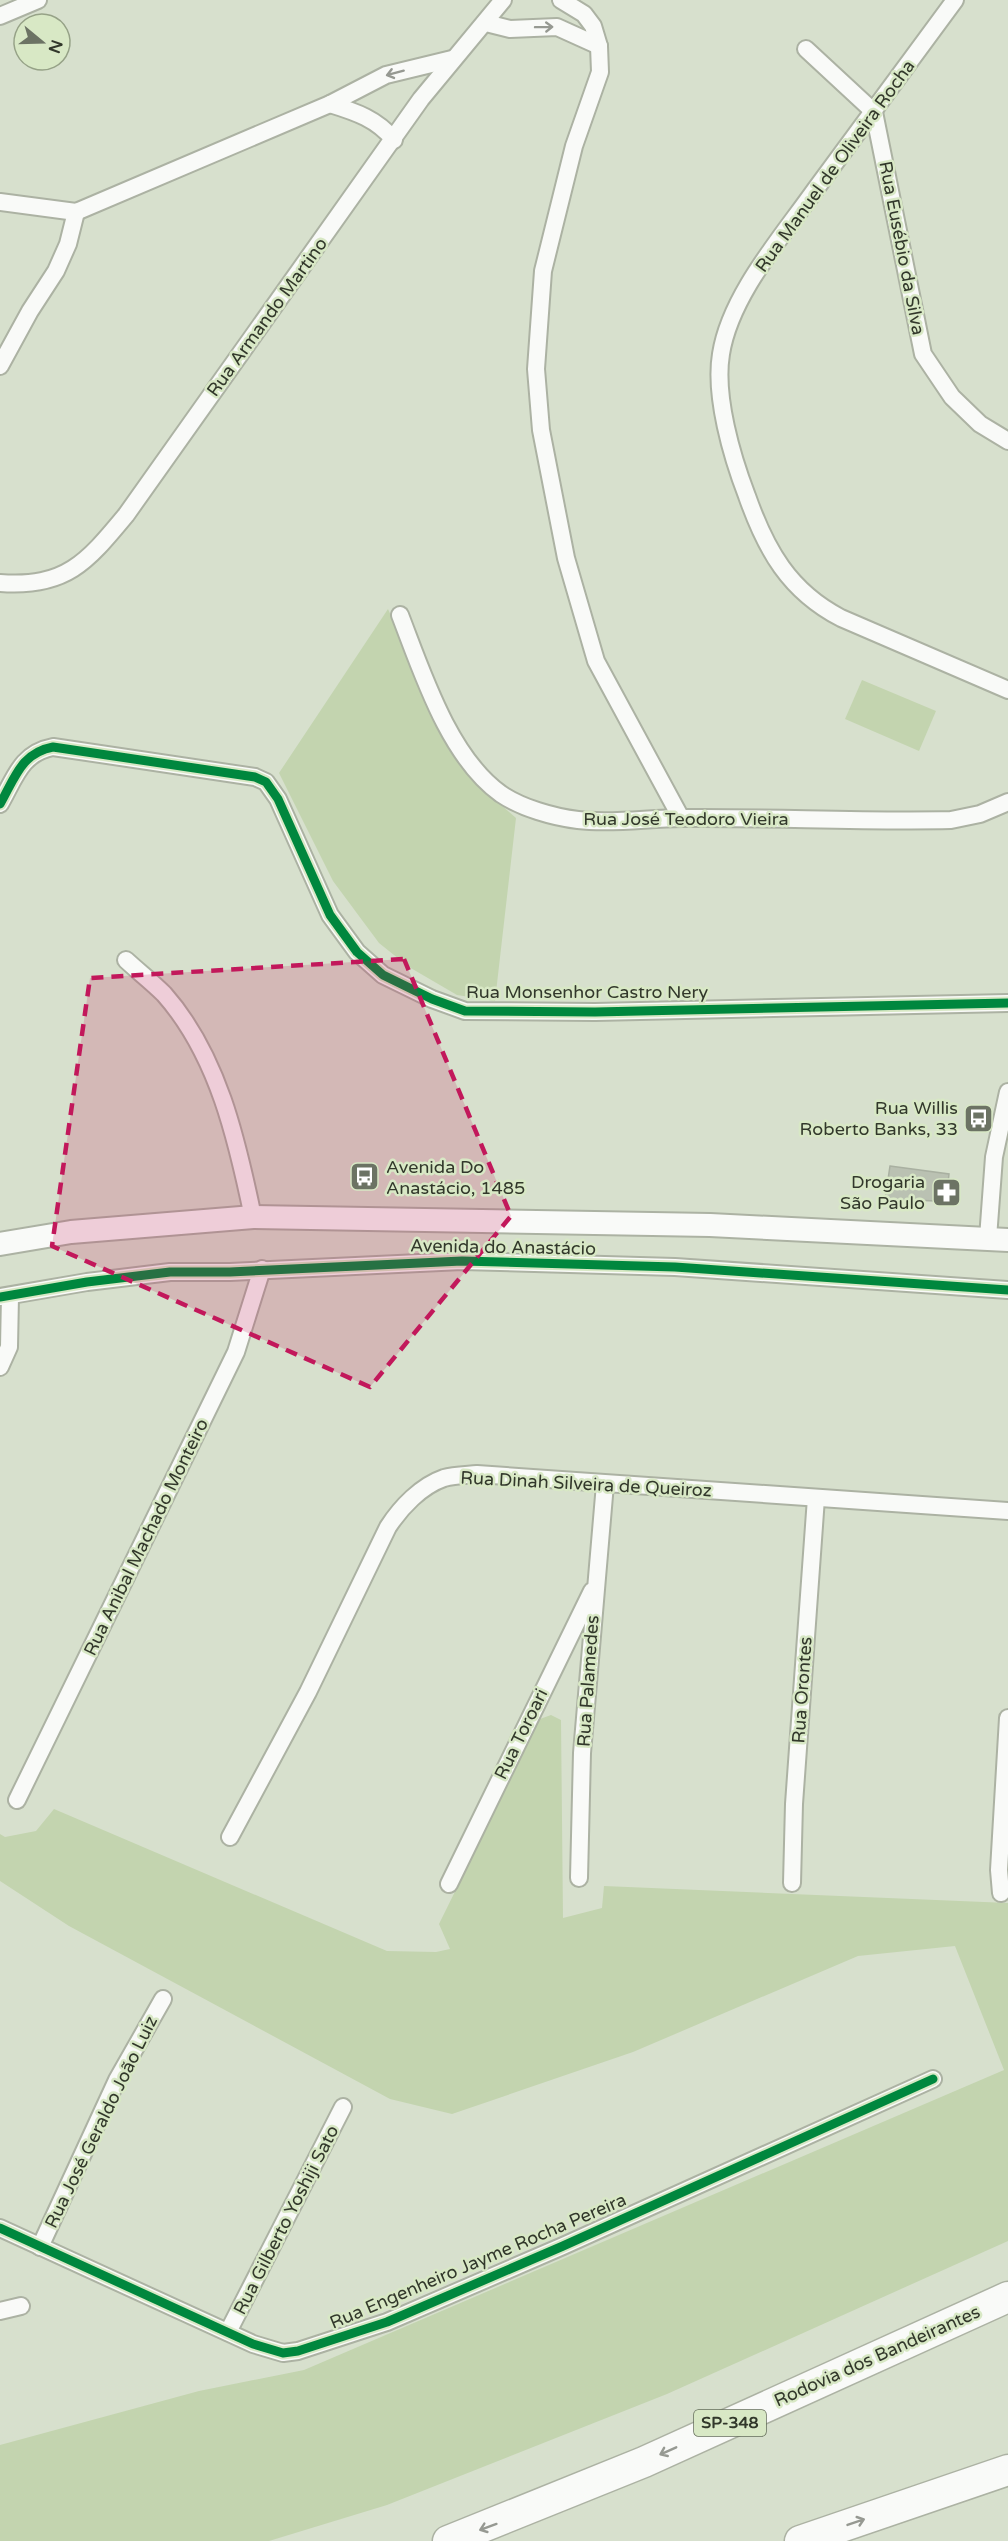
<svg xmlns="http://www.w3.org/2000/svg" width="1008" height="2541" viewBox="0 0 1008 2541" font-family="'Varela Round',sans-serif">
	<rect width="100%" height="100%" fill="#d7e0cd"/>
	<g fill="#c3d4af">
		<polygon points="388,609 451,749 470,778 516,818 495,1001 457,995 409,967 379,943 333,881 279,773"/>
		<polygon points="862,680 936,711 919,751 845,719"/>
		<polygon points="551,1715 561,1720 563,1918 602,1908 604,1886 1008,1903 1008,2241 667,2394 387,2505 269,2541 0,2541 0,2445 199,2391 304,2370 1004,2070 955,1946 858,1956 633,2052 452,2114 390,2099 69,1926 0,1881 0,1834 5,1837 36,1831 54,1809 387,1951 436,1952 450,1949 439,1924 540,1719"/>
	</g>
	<polygon fill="#bac1b2" stroke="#a9b0a1" stroke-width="1.5" points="890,1166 949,1174 947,1193 936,1201 885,1199"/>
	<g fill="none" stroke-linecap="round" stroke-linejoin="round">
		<defs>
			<g id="street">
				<polyline points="561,0 584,14 593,26 599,46 600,72 574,146 543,271 536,369 541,430 566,558 596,661 681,818"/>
				<path d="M955,0C908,64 861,127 815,190C781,238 730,296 721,354C714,396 732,457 747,496C766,550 789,591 841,618L1008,690"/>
				<polyline points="0,16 38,0"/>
				<polyline points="486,23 510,29 557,27 599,46"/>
				<polyline points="806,49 874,112 923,354 952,397 980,424 1008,441"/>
				<path d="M330,104C356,112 377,119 394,140"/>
				<polyline points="0,202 76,212 330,104 386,75 452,59"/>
				<polyline points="0,366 30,311 56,271 68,244 76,212"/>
				<path d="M0,583C66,588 87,562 126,515L421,99L503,0"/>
				<path d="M400,615C422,672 449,757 501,794C522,808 553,817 578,820C614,824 648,818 683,818C772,817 861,822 951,820L980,814L1008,802"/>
				<path d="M0,804C15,778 21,753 53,747L255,777L266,782L278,799L330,915L357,952L383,975L432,999L465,1011L595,1012L1008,1003"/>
				<path d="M126,960C139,972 152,982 164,994C218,1055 237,1140 253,1217"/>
				<polyline points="988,1238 994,1157 1008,1092"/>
				<polyline points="0,1297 87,1282 170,1272 230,1272 462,1261 675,1267 1008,1290"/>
				<polyline points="0,1367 9,1347 10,1296"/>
				<polyline points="17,1800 236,1352 262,1269"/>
				<path d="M230,1837L308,1692L388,1527C401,1507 421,1486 444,1478C454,1475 467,1475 477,1474L1008,1511"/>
				<polyline points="579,1878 582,1753 605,1484"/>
				<polyline points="792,1883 794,1804 816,1498"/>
				<polyline points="449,1884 592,1591"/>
				<polyline points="1001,1893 999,1870 1008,1718"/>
				<polyline points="0,2228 253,2344 283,2353 298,2351 387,2322 563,2246 933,2079"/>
				<polyline points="40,2247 117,2080 163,1999"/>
				<polyline points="0,2311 21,2306"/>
				<polyline points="228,2332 343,2107"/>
			</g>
			<polyline id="secondary" points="0,1244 71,1232 253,1217 710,1225 1008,1240"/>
			<g id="highway">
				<polyline points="448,2541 644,2462 1008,2297"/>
				<polyline points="800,2541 1008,2470"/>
			</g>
		</defs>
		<use href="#street" stroke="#acb2a3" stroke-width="20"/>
		<use href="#secondary" stroke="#acb2a3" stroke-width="26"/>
		<use href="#highway" stroke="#acb2a3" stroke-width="33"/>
		<use href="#street" stroke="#f9faf8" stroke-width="16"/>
		<use href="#secondary" stroke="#f9faf8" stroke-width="22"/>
		<use href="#highway" stroke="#f9faf8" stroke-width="30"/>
		<defs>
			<g id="cycleway">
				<path d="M0,804C15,778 21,753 53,747L255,777L266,782L278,799L330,915L357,952L383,975L432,999L465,1011L595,1012L1008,1003"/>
				<polyline points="0,1297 87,1282 170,1272 230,1272 462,1261 675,1267 1008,1290"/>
				<polyline points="0,2228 253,2344 283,2353 298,2351 387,2322 563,2246 933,2079"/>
			</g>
		</defs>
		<use href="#cycleway" stroke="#d8e8c5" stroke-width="13"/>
		<use href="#cycleway" stroke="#00873e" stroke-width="9"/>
	</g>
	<defs><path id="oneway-shaft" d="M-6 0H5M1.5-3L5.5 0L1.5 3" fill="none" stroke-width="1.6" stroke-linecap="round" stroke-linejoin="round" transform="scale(1.5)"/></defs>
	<g stroke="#969992">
		<use href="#oneway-shaft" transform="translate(544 27) rotate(-1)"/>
		<use href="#oneway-shaft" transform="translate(395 73) rotate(165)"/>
		<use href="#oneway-shaft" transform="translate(668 2451) rotate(156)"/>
		<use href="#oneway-shaft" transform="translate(856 2522) rotate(-19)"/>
		<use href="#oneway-shaft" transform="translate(488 2527) rotate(160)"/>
	</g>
	<path fill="#c2185b" fill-opacity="0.2" stroke="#c2185b" stroke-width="4.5" stroke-dasharray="12 8" stroke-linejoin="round" d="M404,959L511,1216L370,1387L52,1246L90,978Z"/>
	<defs>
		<symbol id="bus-square" viewBox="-11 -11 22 22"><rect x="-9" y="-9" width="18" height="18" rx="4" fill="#6c7364" stroke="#d8e8c5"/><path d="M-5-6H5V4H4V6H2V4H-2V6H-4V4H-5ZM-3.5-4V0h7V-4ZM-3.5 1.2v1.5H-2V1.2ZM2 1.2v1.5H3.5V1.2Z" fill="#fff"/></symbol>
		<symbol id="pharmacy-square" viewBox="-11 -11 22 22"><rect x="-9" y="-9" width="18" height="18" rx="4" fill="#6c7364" stroke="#d8e8c5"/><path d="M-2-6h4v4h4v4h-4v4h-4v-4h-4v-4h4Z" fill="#fff"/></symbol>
	</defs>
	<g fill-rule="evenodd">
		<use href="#bus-square" x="962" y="1102" width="33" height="33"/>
		<use href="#bus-square" x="348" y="1160" width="33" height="33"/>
		<use href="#pharmacy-square" x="930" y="1176" width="33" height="33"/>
	</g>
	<g text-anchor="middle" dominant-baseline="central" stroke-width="5" stroke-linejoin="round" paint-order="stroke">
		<rect fill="#d8e8c5" stroke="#646d59" stroke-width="1.5" x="694" y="2410" width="72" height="26" rx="4.5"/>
		<g font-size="16" font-weight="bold" fill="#32382b">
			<text x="730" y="2423">SP-348</text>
		</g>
		<g font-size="18" fill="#32382b" stroke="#d8e8c5">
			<text transform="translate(835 166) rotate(-54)">Rua Manuel de Oliveira Rocha</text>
			<text transform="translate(902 248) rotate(79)">Rua Eusébio da Silva</text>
			<text transform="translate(267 317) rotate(-54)">Rua Armando Martino</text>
			<text x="686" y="819">Rua José Teodoro Vieira</text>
			<text x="587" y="992">Rua Monsenhor Castro Nery</text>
			<text transform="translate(503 1247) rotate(1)">Avenida do Anastácio</text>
			<text transform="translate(586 1484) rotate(3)">Rua Dinah Silveira de Queiroz</text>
			<text transform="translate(146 1537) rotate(-64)">Rua Anibal Machado Monteiro</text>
			<text transform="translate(588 1681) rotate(-86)">Rua Palamedes</text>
			<text transform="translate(802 1690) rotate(-86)">Rua Orontes</text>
			<text transform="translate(521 1734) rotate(-64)">Rua Toroari</text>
			<text transform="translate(101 2122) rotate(-64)">Rua José Geraldo João Luiz</text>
			<text transform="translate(286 2220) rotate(-63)">Rua Gilberto Yoshiji Sato</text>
			<text transform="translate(478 2261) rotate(-23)">Rua Engenheiro Jayme Rocha Pereira</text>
			<text transform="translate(877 2356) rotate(-24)">Rodovia dos Bandeirantes</text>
		</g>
		<g font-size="18" fill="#32382b" stroke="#d8e8c5" text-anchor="end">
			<text x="958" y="1108">Rua Willis<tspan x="958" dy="21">Roberto Banks, 33</tspan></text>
			<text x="386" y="1167" text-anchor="start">Avenida Do<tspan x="386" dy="21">Anastácio, 1485</tspan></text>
			<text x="925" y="1182">Drogaria<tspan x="925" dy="21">São Paulo</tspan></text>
		</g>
	</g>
	<g transform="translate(42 42) rotate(109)"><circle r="28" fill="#d8e8c5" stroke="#96a287" stroke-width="1.5"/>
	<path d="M0-4.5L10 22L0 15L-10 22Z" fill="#6c7364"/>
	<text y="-9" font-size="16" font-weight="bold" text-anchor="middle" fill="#32382b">N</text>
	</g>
</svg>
